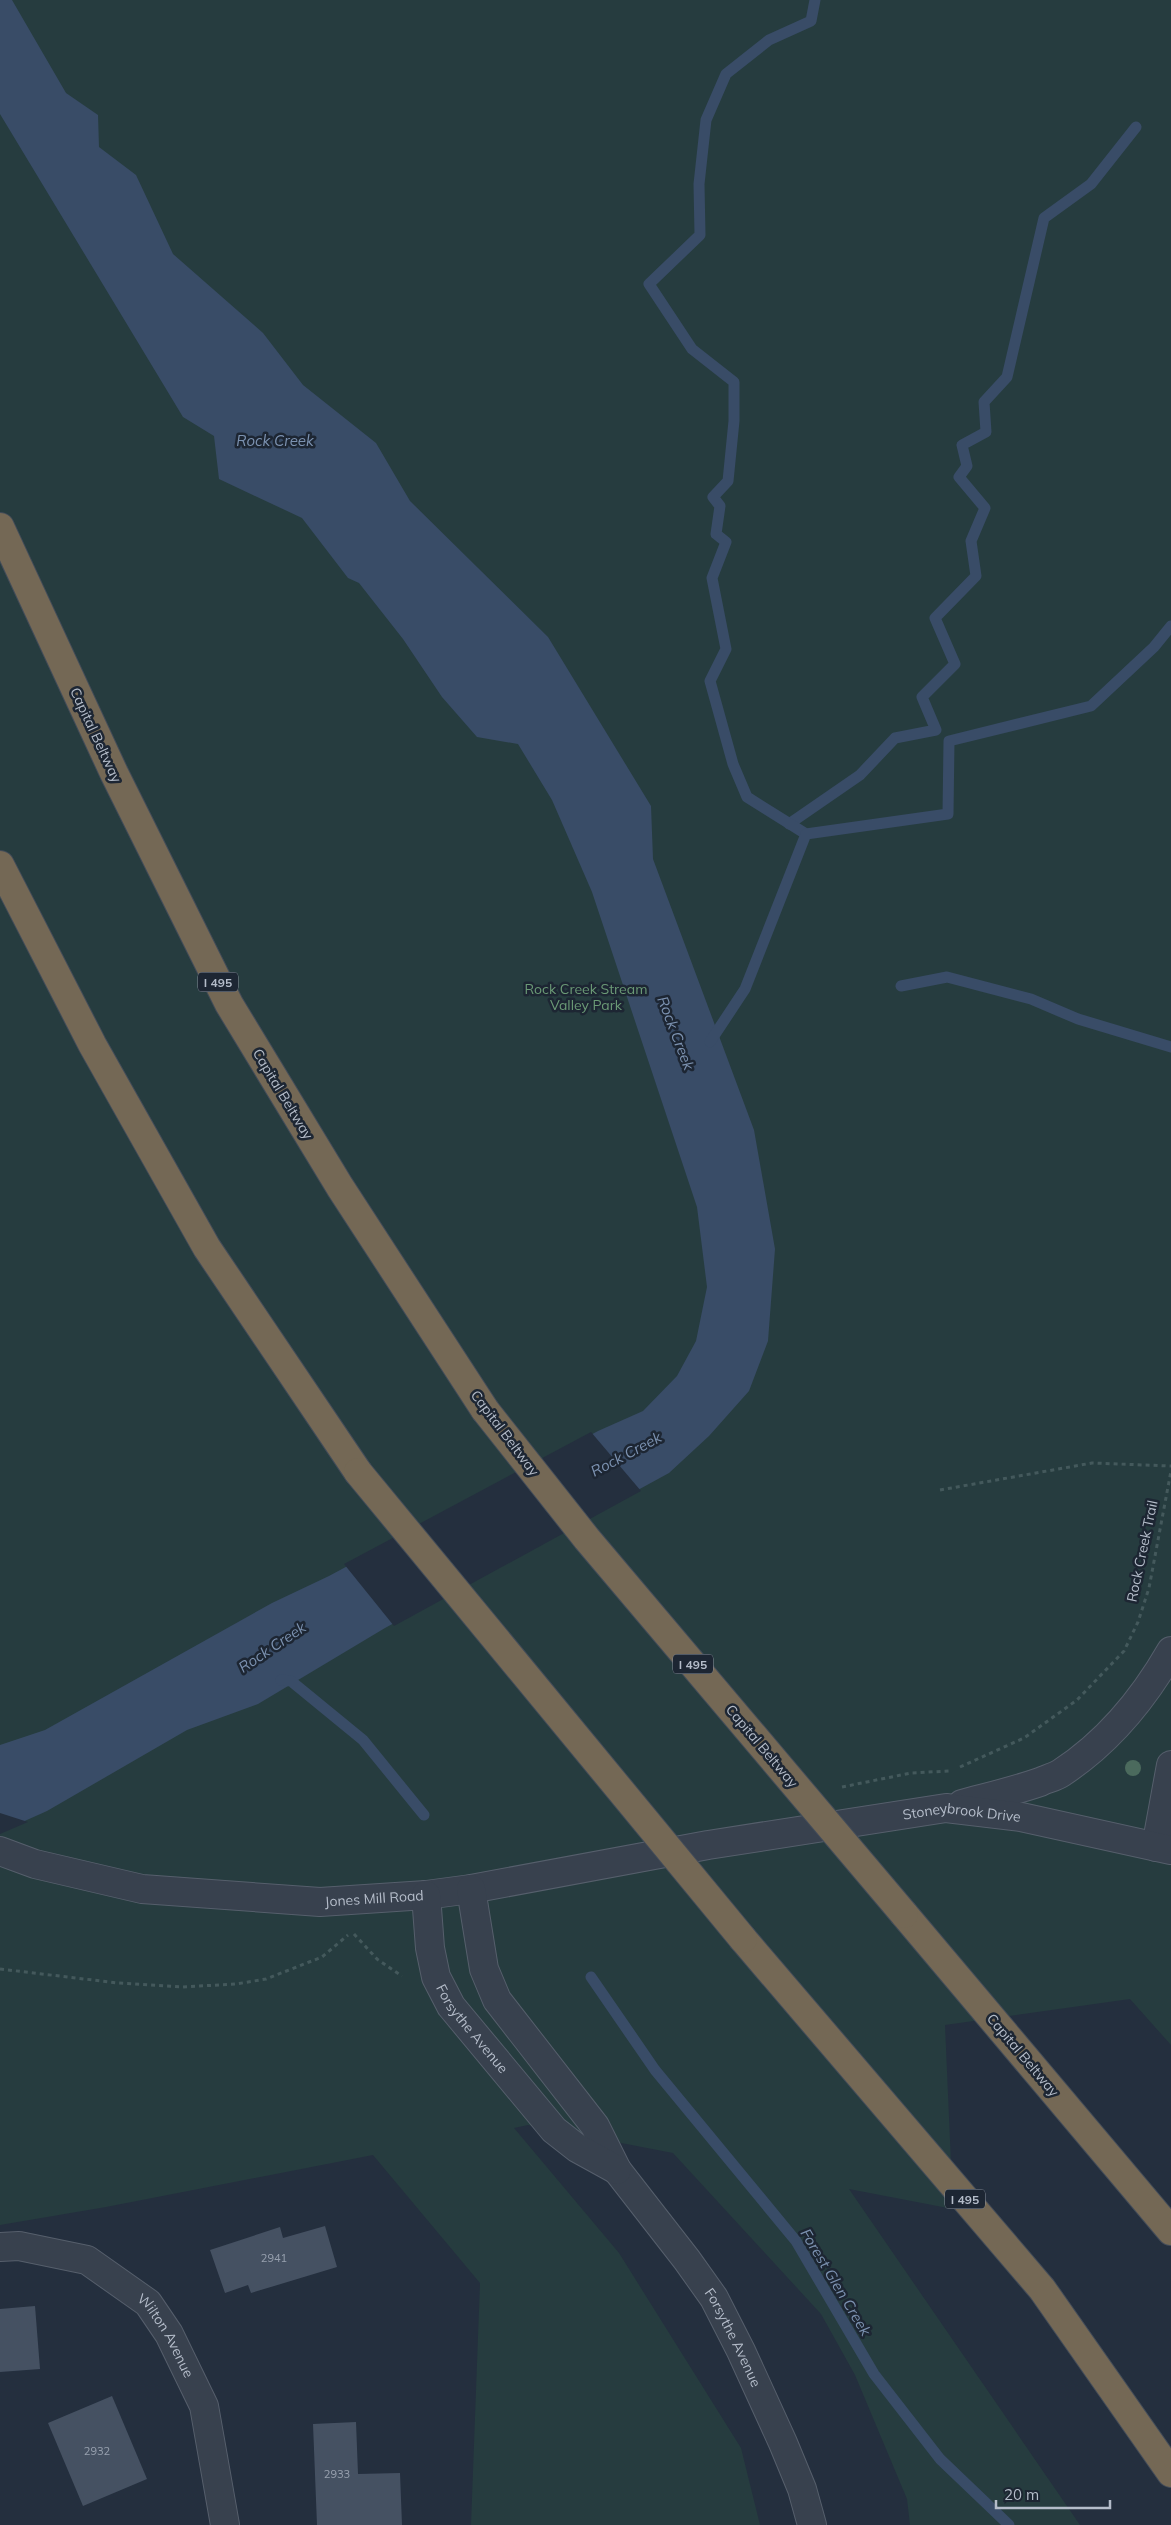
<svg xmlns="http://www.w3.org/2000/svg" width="1171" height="2525" viewBox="0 0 1171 2525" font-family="Mulish,sans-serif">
	<rect width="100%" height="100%" fill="#242f3e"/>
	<polygon fill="#263c3f" points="0,0 1171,0 1171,2045 1130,1999 945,2025 953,2209 849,2189 1080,2525 910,2525 907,2499 855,2375 821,2314 673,2153 528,2125 514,2128 619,2253 741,2448 760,2525 471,2525 480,2283 373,2155 106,2207 0,2225"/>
	<polygon fill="#394c67" points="0,0 12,0 66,93 98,115 99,147 136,175 173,254 263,333 303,385 376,443 410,501 548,637 651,806 653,859 754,1130 775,1249 768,1341 749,1391 709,1436 669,1473 385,1628 258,1704 187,1730 47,1811 0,1832 0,1745 45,1730 272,1603 329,1576 598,1431 643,1411 677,1376 696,1341 707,1287 697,1207 592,892 552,800 518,744 477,737 442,697 403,639 359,583 348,578 302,518 219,479 214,436 183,417 0,114"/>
	<g fill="#242f3e">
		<polygon points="591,1432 641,1491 394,1626 344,1564"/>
		<polygon points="0,1813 28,1822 0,1834"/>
	</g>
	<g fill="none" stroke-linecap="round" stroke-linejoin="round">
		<g stroke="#394c67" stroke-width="11">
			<polyline points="789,824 860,775 895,738 936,730 922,697 955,664 935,618 976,576 971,541 985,508 959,477 967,466 962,445 986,432 984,402 1007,377 1044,218 1091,184 1136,127"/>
			<polyline points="806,834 747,797 733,764 710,681 726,649 712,578 726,542 716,534 720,506 713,497 728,481 734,421 734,382 692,349 649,284 700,235 699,184 706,120 726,74 769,40 811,21 815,0"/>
			<polyline points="901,986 947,977 1031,999 1078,1019 1171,1047"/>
			<polyline points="710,1042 745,989 806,834 948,814 949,741 1091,706 1154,647 1171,626"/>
			<polyline points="281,1680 291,1681 363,1740 424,1815"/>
			<polyline points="591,1977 655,2070 796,2241 874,2374 940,2459 1009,2525"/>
		</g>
	</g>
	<g fill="#455162">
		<polygon points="325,2226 337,2267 251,2293 248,2285 225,2293 210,2250 280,2227 283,2238"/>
		<polygon points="35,2306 40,2369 0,2372 0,2309"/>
		<polygon points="112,2396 147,2479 83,2506 48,2423"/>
		<polygon points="356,2422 358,2474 400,2473 402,2525 317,2525 313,2424"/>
	</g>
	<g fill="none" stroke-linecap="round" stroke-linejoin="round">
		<defs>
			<g id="minor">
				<path id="s1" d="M0,2247L19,2246L87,2260L148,2303L169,2334L204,2406L225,2525"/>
			</g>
			<g id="tertiary">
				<path d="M962,1804C988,1797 1014,1791 1040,1782C1046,1779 1055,1777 1061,1773C1107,1743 1144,1698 1171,1651"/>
				<polyline points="1156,1847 1171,1765"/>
				<path id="s2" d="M0,1851L35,1864L142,1889L320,1902L426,1895L471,1889L708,1845L946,1808L1021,1817L1171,1850"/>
				<path id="s3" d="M471,1889L484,1969L497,2000L595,2126L617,2170L687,2260L714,2298L741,2351L783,2443L802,2489L812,2525"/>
				<path id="s4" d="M426,1895L430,1948L436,1977L451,2006L554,2130L577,2148L617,2170"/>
			</g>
			<g id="motorway">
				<polyline points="0,527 114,773 229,1004 340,1187 485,1410"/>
				<polyline points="0,865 92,1044 207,1248 358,1472"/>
				<polyline points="904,1914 1171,2231"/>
				<polyline points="743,1939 1042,2289 1171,2473"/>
			</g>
		</defs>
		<use href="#minor" stroke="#565f6c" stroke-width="30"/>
		<use href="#tertiary" stroke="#565f6c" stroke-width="30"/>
		<use href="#motorway" stroke="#434c59" stroke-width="30"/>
		<g stroke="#44595c" stroke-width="3" stroke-dasharray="4 4" stroke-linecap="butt">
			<polyline points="940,1490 1092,1463 1171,1466"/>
			<polyline points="960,1767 1024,1738 1077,1700 1124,1651 1138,1622 1149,1588 1171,1471"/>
			<polyline points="842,1787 911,1773 949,1771"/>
			<polyline points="354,1934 377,1959 402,1976"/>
			<polyline points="0,1969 118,1983 182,1987 236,1984 266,1979 322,1957 348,1935"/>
		</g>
		<use href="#minor" stroke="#38414e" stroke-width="28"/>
		<use href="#tertiary" stroke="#38414e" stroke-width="28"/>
		<use href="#motorway" stroke="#746855" stroke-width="28"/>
		<defs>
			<g id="motorway-bridge">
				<polyline points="485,1410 587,1539 904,1914"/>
				<polyline points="358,1472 743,1939"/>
			</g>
		</defs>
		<use href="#motorway-bridge" stroke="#434c59" stroke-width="30" stroke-linecap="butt"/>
		<use href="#motorway-bridge" stroke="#746855" stroke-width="28"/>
	</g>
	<circle fill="#4b6a5d" cx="1133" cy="1768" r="8"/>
	<g text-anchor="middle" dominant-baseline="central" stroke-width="5" stroke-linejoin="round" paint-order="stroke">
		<g font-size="11" fill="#98a1af">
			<text x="274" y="2258">2941</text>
			<text x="97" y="2451">2932</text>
			<text x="337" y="2474">2933</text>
		</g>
		<g fill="#1d2633" stroke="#878f9c" stroke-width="1">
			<rect x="198" y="972.5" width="40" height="19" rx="4"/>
			<rect x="673" y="1654.5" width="40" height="19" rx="4"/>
			<rect x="945" y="2189.5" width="40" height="19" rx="4"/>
		</g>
		<g font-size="12" font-weight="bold" fill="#b4bcc9">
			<text x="218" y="982">I 495</text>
			<text x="693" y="1664">I 495</text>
			<text x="965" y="2199">I 495</text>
		</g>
		<g font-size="14" fill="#b4bcc9" stroke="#1d2633">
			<text transform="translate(96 735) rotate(65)">Capital Beltway</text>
			<text transform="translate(283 1094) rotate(59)">Capital Beltway</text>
			<text transform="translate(505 1433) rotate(53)">Capital Beltway</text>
			<text transform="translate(1142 1551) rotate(-78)">Rock Creek Trail</text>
			<text transform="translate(762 1746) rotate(50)">Capital Beltway</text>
			<text stroke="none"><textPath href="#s2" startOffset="975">Stoneybrook Drive</textPath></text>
			<text stroke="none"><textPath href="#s2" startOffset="380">Jones Mill Road</textPath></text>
			<text stroke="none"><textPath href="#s4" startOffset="146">Forsythe Avenue</textPath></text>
			<text transform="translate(1023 2055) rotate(50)">Capital Beltway</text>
			<text stroke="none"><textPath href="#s1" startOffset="200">Wilton Avenue</textPath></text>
			<text stroke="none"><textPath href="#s3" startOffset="528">Forsythe Avenue</textPath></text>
		</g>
		<g font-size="14" fill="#6b9a76" stroke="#1d2633">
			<text x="586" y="989">Rock Creek Stream<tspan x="586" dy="16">Valley Park</tspan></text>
		</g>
		<g font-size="15" font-style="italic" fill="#7c92b1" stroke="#1d2633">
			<text x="275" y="440">Rock Creek</text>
			<text transform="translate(676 1033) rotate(69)">Rock Creek</text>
			<text transform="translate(626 1454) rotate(-28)">Rock Creek</text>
			<text transform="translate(272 1647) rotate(-34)">Rock Creek</text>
			<text transform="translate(836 2282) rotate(59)">Forest Glen Creek</text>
		</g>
	</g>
	<path d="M996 2500v8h114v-8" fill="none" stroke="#b4bcc9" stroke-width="2.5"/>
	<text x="1004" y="2500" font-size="15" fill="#b4bcc9" stroke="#1d2633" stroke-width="4" paint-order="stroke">20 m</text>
</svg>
